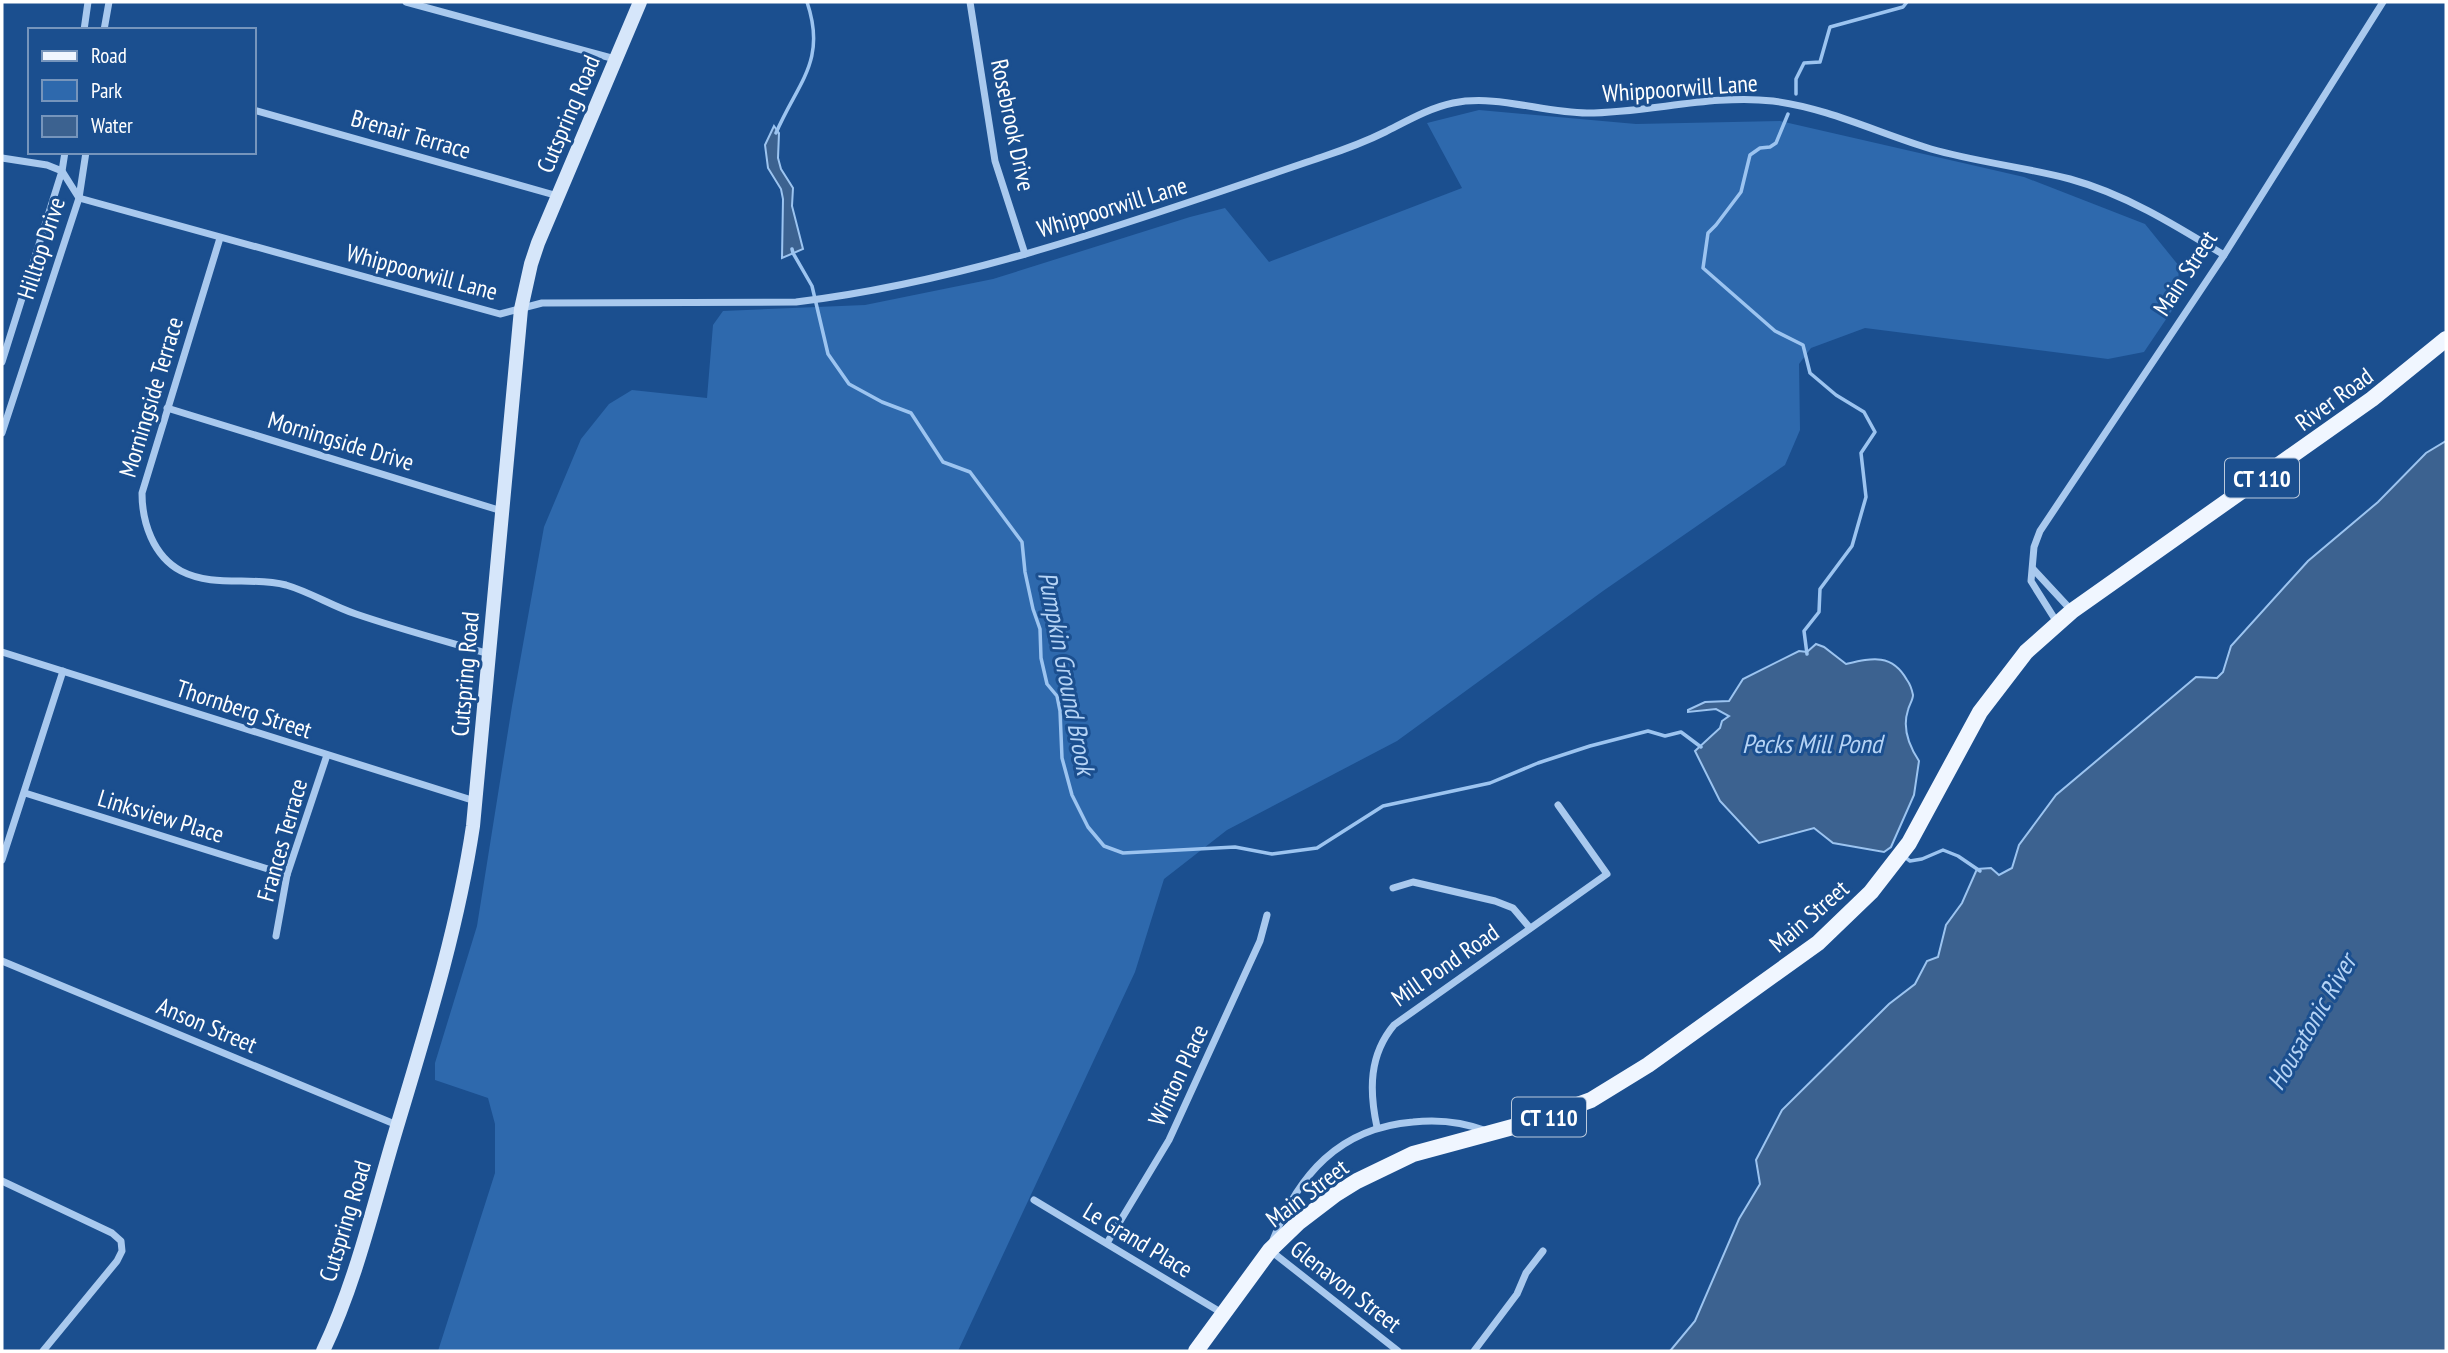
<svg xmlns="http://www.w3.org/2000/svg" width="2448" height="1353" viewBox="0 0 2448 1353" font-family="'PT Sans Narrow',sans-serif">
	<rect width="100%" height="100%" fill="#1b4f8f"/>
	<polygon fill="#2e69ad" points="1479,110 1636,124 1780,121 2024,177 2145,224 2179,266 2177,303 2144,352 2108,359 1865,328 1811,348 1799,364 1800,430 1785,465 1603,591 1397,741 1227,830 1164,879 1135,972 958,1351 438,1351 495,1173 495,1124 488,1098 435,1080 435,1063 477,926 512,706 544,527 581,439 609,404 632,390 707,398 713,325 723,311 865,305 993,279 1190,217 1225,208 1269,262 1462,188 1427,123"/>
	<g fill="#3c6290" stroke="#9cc4f0" stroke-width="2">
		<polygon points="774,126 779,133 778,158 781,169 793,188 792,206 803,249 782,258 783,199 781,189 768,168 765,145"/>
		<polygon points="2446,441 2446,1351 1670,1351 1695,1321 1739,1219 1760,1184 1756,1160 1782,1110 1889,1004 1915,984 1927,961 1938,957 1946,925 1962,903 1977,869 1991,868 1999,875 2012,868 2019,845 2056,795 2196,677 2217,678 2223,672 2231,646 2308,561 2378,502 2426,453"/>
		<path d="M1816,644L1824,647L1846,664C1872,658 1892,653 1907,680C1910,684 1912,690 1913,695C1913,700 1909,705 1908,710C1902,728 1909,746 1919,761L1914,795L1891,847L1884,852L1833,843L1814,828L1759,843L1720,801L1695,751L1720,728L1722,721L1729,716L1716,709L1688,712V710L1705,702L1729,701L1743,679L1799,651L1807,652Z"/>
	</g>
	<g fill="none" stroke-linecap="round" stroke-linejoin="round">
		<g stroke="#9cc4f0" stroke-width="3.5">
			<polyline points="1796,94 1796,79 1804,63 1820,62 1830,27 1903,7 1907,2"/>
			<polyline points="1788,114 1776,143 1770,147 1760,148 1750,155 1741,192 1716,225 1708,233 1703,268 1775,331 1803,345 1810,373 1836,395 1864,412 1875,432 1861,453 1866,497 1852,546 1820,589 1819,612 1804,631 1807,654"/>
			<path d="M776,133C798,82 827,61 807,2"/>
			<polyline points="792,249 793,253 812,286 828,354 849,384 882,402 911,413 943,462 970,472 1022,542 1025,572 1033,609 1040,629 1041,658 1047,684 1057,696 1060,711 1062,758 1072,795 1088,827 1104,846 1123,853 1235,847 1272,854 1317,848 1383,806 1490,783 1538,763 1590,746 1648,731 1665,736 1681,732 1701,747"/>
			<polyline points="1906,858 1910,861 1922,859 1943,850 1958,856 1980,871"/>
		</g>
		<g stroke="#a9c9ee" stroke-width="7">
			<polyline points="406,2 615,59"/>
			<polyline points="970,2 995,161 1025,254"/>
			<polyline points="84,30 88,2"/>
			<polyline points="104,30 109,2"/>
			<polyline points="254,110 558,196"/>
			<path d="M2,158L47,165L62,171L79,198L500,314L542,303L796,302C978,280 1150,215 1322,157C1343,150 1365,142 1385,132C1407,121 1429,108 1453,103C1497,94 1543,113 1587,113C1649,113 1711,94 1773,101C1828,108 1878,133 1931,149C1976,162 2024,167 2070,179C2125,194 2175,225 2224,255"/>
			<path d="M220,238L142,493C142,522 153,556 181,571C214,588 251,576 286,585C310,592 332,606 356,614C400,629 445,641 489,654"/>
			<polyline points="2,362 62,171 65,152"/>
			<polyline points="167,408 502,511"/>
			<polyline points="2,433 79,198 86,152"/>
			<polyline points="2033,569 2072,611"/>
			<polyline points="2058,624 2031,581 2034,547 2040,531 2224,255 2383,2"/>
			<polyline points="2,652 475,801"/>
			<polyline points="25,793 287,875"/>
			<polyline points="2,860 63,671"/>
			<polyline points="1393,888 1413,882 1495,901 1513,908 1530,928"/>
			<polyline points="276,936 287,875 327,755"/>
			<polyline points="2,961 397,1125"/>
			<path d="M1377,1127C1369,1090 1369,1055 1394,1025L1607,874L1558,805"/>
			<polyline points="2,1181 112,1233 121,1241 122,1251 117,1261 43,1351"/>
			<polyline points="1034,1200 1222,1313"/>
			<path d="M1273,1240C1298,1175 1339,1128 1413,1122C1439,1119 1463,1122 1487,1131"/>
			<polyline points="1107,1243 1169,1140 1260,941 1267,915"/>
			<polyline points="1271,1251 1398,1351"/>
			<polyline points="1474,1351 1517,1294 1526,1273 1543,1251"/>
		</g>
		<path stroke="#d6e6fa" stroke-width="14" d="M323,1351C355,1284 372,1211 393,1140C424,1036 457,933 473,826L521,309L531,264L538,243L640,2"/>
		<polyline stroke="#f0f6ff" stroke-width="16" points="1196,1351 1270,1250 1298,1223 1336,1194 1357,1181 1413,1154 1531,1122 1591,1100 1648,1065 1818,943 1871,892 1909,843 1980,712 2026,652 2072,611 2372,399 2446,339"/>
	</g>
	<g text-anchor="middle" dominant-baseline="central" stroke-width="6" stroke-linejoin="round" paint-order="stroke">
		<g fill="#1b4f8f" stroke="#bbcadd" stroke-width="2">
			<rect x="2225" y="458.5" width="74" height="39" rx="5"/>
			<rect x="1512" y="1097.5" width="74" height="39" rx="5"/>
		</g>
		<g font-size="23" font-weight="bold" fill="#fff">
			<text x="2262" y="478">CT 110</text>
			<text x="1549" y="1117">CT 110</text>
		</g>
		<g font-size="24" fill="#fff" stroke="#1b4f8f">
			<text transform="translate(1680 88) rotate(-4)">Whippoorwill Lane</text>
			<text transform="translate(568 114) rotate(-67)">Cutspring Road</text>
			<text transform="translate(1013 125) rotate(78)">Rosebrook Drive</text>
			<text transform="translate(411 134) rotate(16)">Brenair Terrace</text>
			<text transform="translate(1112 207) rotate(-17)">Whippoorwill Lane</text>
			<text transform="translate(41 248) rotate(-72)">Hilltop Drive</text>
			<text transform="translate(422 272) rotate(15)">Whippoorwill Lane</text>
			<text transform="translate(2185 273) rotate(-57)">Main Street</text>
			<text transform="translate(151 397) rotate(-73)">Morningside Terrace</text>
			<text transform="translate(2334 399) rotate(-36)">River Road</text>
			<text transform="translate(341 441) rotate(17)">Morningside Drive</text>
			<text transform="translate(465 674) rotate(-85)">Cutspring Road</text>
			<text transform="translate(244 709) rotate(18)">Thornberg Street</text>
			<text transform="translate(161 816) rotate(17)">Linksview Place</text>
			<text transform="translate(282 840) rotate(-74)">Frances Terrace</text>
			<text transform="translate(1809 916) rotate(-41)">Main Street</text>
			<text transform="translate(1445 965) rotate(-35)">Mill Pond Road</text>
			<text transform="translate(207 1025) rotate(23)">Anson Street</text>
			<text transform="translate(1178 1075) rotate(-65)">Winton Place</text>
			<text transform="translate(1307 1193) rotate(-37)">Main Street</text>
			<text transform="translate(345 1221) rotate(-73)">Cutspring Road</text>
			<text transform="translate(1138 1240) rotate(31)">Le Grand Place</text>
			<text transform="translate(1346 1286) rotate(38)">Glenavon Street</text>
		</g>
		<g font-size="26" font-style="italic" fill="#b5d3f5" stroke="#1b4f8f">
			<text transform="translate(1067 673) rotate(79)">Pumpkin Ground Brook</text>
			<text x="1812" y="743">Pecks Mill Pond</text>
			<text transform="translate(2311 1022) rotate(-60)">Housatonic River</text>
		</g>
	</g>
	<rect width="2448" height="1353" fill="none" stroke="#ffffff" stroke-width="7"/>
	<rect x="28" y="28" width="228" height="126" fill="#1b4f8f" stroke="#7695bc" stroke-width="2"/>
	<rect x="42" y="51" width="35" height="10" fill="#f0f6ff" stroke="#7695bc" stroke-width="2"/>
	<text x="91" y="63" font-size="21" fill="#ffffff">Road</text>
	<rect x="42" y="80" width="35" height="21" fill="#2e69ad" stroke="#7695bc" stroke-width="2"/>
	<text x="91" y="98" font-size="21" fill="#ffffff">Park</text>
	<rect x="42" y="116" width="35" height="21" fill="#3c6290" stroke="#7695bc" stroke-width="2"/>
	<text x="91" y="133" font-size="21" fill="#ffffff">Water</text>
</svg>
